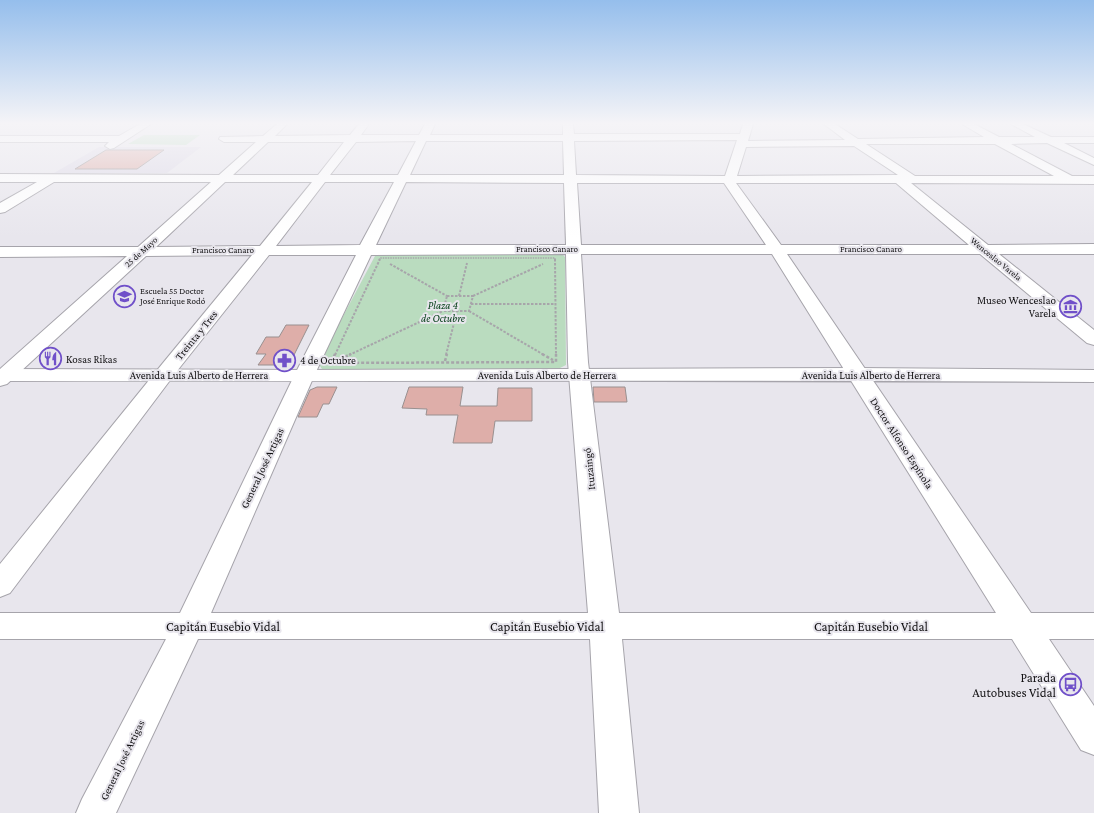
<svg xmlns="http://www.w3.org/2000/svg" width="1094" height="813" viewBox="0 0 1094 813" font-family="'Crimson Pro',serif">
	<rect width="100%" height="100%" fill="#e8e6ed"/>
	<polygon fill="#ddd9e7" points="99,147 201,147 167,173 54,173"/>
	<g fill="#badcbf">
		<polygon points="144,135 200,135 186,145 128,144"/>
		<polygon points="378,254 563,255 565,257 566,365 556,370 322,369 318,363 375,256"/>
	</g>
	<g fill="#deaea9" stroke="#999090">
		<polygon points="106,150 164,150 137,169 75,169"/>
		<polygon points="286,325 309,325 290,363 284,365 258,365 266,354 256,354 266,337 279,337"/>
		<polygon points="317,387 337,387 329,404 323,404 317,417 298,417 310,390"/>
		<polygon points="409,387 463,387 460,406 497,406 498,388 532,388 532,421 495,421 492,443 453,443 458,415 426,415 427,409 402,408"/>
		<polygon points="593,387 625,387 627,402 594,402"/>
	</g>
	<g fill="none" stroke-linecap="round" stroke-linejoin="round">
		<defs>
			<g id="minor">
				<polygon points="140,124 151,124 114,148 110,149 105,146 109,142 0,142 0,136 119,136"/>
				<path d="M277,124H287L275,136L350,135L359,124H369L361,135H419L425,124H435L430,135H563V124H573L574,134H740L743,124H753L748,141L845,140L824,124H835L858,139L984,137L962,124H974L999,137H1035L1011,124H1023L1051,137H1094V143H1064L1094,158V165L1047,143L1011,144L1072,176H1094V184L911,183L988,245L1094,244V254H999L1094,330V345L1087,343L980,254H787L1031,613H1094V639H1049L1094,706V755L1081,750L1012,639H622L639,813H599L590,639H198L116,813H76L82,799L166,639H0V613H180L294,376L356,255H269L177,371L10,593L0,597V564L163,363L252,255L146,256L7,384L0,386V369L127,256L0,257V247H138L211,182H54L5,212L0,213V203L37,182H0V174L219,175L256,142H224L219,139L220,137L263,136ZM737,140L725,176L576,175L574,141ZM416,141L398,175H330L356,142ZM426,141H563L564,175H410ZM268,142H344L318,175H233ZM866,144H995L1054,176H915ZM854,146L898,175L737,176L746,147ZM225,182H312L260,246L156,247ZM325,182H394L360,245L276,246ZM406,182L564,183L566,245H376ZM577,183H724L766,245H581ZM736,183H896L969,245H781ZM566,254L568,362L588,613H211L314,376L371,255ZM581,254H772L996,613H619L588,362Z"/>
			</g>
			<path id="major" d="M857,368L1094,370V382C729,379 365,382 0,381V369L304,370Z"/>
		</defs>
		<use href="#minor" stroke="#a6a4ab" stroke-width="2"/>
		<use href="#major" stroke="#a6a4ab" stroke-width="2"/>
		<polyline stroke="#a7a5aa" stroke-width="1.5" stroke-dasharray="1.5 1" stroke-linecap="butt" points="379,260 380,258 555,258 555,260"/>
		<g stroke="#a7a5aa" stroke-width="2" stroke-dasharray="2.5 1.5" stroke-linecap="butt">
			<polyline points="555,259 556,355"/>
			<polyline points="390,264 447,296"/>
			<polygon points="447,296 473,296 469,311 443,311"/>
			<polyline points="459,296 467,263"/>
			<polyline points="473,296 543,264"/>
			<polyline points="471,304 556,304"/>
			<polyline points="469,311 544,355"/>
			<polyline points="335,355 380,259"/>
			<polyline points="349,355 443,311"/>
			<polyline points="446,355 457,311"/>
		</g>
		<g stroke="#a7a5aa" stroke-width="2.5" stroke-dasharray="3 2" stroke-linecap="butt">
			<polyline points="335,354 331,363 556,362 556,354"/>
			<polyline points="542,354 553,360"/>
			<polyline points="336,361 351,354"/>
			<polyline points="445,361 447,354"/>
		</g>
		<use href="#minor" fill="#fff" fill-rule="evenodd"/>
		<use href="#major" fill="#fff" fill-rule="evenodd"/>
	</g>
	<linearGradient id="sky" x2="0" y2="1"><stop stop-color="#95beec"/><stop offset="0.52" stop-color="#f5f4f7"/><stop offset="1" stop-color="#f5f4f7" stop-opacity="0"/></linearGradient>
	<rect width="1094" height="237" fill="url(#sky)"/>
	<defs>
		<symbol id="school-ring" viewBox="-11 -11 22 22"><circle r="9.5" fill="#e8e6ed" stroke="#7050c9" stroke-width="1.5"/><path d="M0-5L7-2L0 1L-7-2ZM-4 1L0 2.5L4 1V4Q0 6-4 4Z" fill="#7050c9"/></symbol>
		<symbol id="museum-ring" viewBox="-11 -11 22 22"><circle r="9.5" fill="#e8e6ed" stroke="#7050c9" stroke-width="1.5"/><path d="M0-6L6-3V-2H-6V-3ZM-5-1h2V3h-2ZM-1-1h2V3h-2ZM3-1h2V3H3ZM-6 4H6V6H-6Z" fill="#7050c9"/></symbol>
		<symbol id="restaurant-ring" viewBox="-11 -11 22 22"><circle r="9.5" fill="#e8e6ed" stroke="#7050c9" stroke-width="1.5"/><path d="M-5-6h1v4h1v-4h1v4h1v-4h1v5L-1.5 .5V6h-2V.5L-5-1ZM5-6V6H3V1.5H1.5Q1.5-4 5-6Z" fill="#7050c9"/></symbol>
		<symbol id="pharmacy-ring" viewBox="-11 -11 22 22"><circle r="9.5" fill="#e8e6ed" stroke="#7050c9" stroke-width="1.5"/><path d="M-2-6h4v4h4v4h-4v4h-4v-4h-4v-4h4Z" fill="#7050c9"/></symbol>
		<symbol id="bus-ring" viewBox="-11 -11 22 22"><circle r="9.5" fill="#e8e6ed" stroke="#7050c9" stroke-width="1.5"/><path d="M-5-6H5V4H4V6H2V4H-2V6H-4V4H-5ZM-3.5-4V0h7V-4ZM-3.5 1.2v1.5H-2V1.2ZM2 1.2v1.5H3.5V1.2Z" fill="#7050c9"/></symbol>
	</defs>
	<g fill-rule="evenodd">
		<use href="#school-ring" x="112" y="284" width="25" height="25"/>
		<use href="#museum-ring" x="1058" y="294" width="25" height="25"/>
		<use href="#restaurant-ring" x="38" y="346" width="25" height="25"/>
		<use href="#pharmacy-ring" x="272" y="348" width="25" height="25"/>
		<use href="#bus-ring" x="1058" y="672" width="25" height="25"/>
	</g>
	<g text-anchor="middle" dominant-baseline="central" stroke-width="4" stroke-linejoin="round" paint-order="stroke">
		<g font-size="9" fill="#121113" stroke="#e8e6ed">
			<text x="547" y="249">Francisco Canaro</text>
			<text x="871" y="249">Francisco Canaro</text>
			<text x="223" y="250">Francisco Canaro</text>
			<text transform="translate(141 252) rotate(-42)">25 de Mayo</text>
			<text transform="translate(996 259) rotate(39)">Wenceslao Varela</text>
		</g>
		<g font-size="9" fill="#121113" stroke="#e8e6ed" text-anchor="start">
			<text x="140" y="291">Escuela 55 Doctor<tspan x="140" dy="10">José Enrique Rodó</tspan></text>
		</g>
		<g font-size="11" fill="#121113" stroke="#e8e6ed" text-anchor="start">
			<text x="1056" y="300" text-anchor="end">Museo Wenceslao<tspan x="1056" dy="13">Varela</tspan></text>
			<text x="66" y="359">Kosas Rikas</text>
			<text x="300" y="360">4 de Octubre</text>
		</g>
		<g font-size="11" font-style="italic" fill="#023d16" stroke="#e8e6ed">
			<text x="443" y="305">Plaza 4<tspan x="443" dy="13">de Octubre</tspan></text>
		</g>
		<g font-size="11" fill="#121113" stroke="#e8e6ed">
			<text transform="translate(196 335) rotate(-51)">Treinta y Tres</text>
			<text x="199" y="375">Avenida Luis Alberto de Herrera</text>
			<text x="547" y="375">Avenida Luis Alberto de Herrera</text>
			<text x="871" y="375">Avenida Luis Alberto de Herrera</text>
			<text transform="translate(902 443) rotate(57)">Doctor Alfonso Espínola</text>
			<text transform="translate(262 468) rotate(-65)">General José Artigas</text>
			<text transform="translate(589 469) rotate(-96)">Ituzaingó</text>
			<text transform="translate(122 760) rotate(-64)">General José Artigas</text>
		</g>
		<g font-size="13" fill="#121113" stroke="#e8e6ed">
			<text x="223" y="626">Capitán Eusebio Vidal</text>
			<text x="547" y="626">Capitán Eusebio Vidal</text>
			<text x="871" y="626">Capitán Eusebio Vidal</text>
		</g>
		<g font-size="13" fill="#121113" stroke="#e8e6ed" text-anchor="end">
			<text x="1056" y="677">Parada<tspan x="1056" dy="15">Autobuses Vidal</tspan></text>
		</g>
	</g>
</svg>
